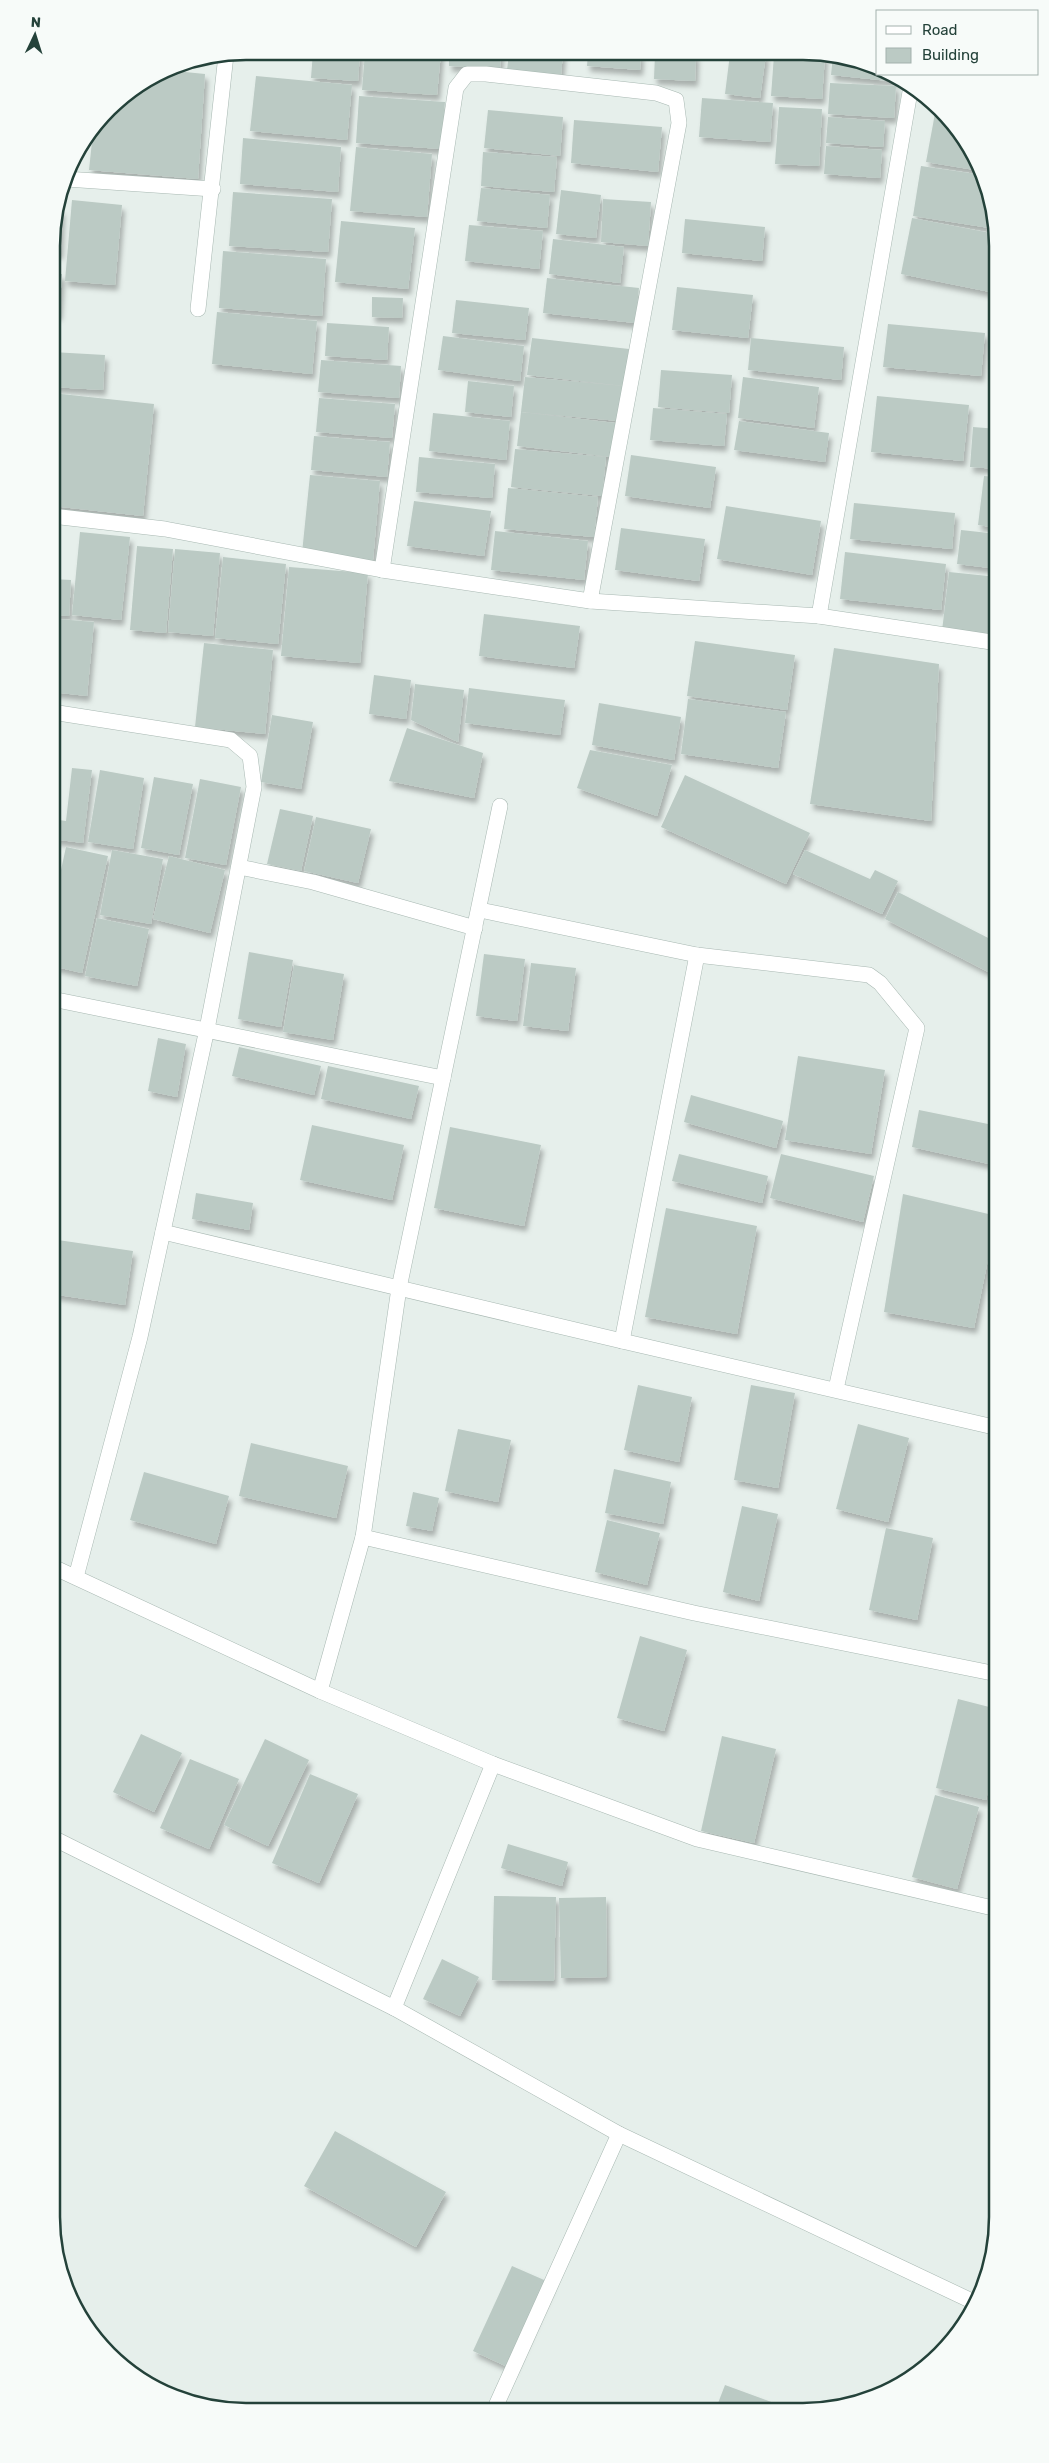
<svg xmlns="http://www.w3.org/2000/svg" width="1049" height="2463" viewBox="0 0 1049 2463" font-family="Rubik,sans-serif">
	<defs>
		<filter id="shadow"><feDropShadow dx="3" dy="5.5" stdDeviation="2.5" flood-color="#0004"/></filter>
	</defs>
	<rect width="100%" height="100%" fill="#e6efeb"/>
	<g fill="#bbcac4" filter="url(#shadow)">
		<polygon points="313,52 360,52 358,81 311,78"/>
		<polygon points="365,52 441,52 437,95 362,90"/>
		<polygon points="449,53 501,53 500,69 449,66"/>
		<polygon points="509,53 563,53 561,75 507,70"/>
		<polygon points="588,53 641,54 640,70 587,66"/>
		<polygon points="655,54 696,54 695,81 654,79"/>
		<polygon points="730,54 766,54 760,98 725,94"/>
		<polygon points="774,55 825,55 822,99 771,96"/>
		<polygon points="833,55 841,55 878,67 878,74 893,74 899,78 899,82 831,75"/>
		<polygon points="165,70 205,74 198,179 89,170 93,132 117,100"/>
		<polygon points="256,76 352,85 347,140 250,131"/>
		<polygon points="830,83 896,86 894,118 828,114"/>
		<polygon points="359,96 445,102 441,149 356,143"/>
		<polygon points="702,98 773,103 770,142 699,137"/>
		<polygon points="779,107 822,109 819,166 775,164"/>
		<polygon points="936,108 939,108 972,148 981,171 926,162"/>
		<polygon points="488,110 563,117 560,156 484,148"/>
		<polygon points="828,117 885,121 883,147 826,143"/>
		<polygon points="574,120 662,127 658,172 571,163"/>
		<polygon points="243,138 341,147 338,192 240,184"/>
		<polygon points="826,146 882,150 880,178 824,174"/>
		<polygon points="356,147 432,154 427,217 350,211"/>
		<polygon points="483,152 557,157 554,192 481,186"/>
		<polygon points="921,166 983,175 991,196 996,229 913,216"/>
		<polygon points="481,188 550,195 547,228 477,221"/>
		<polygon points="561,190 601,195 596,238 556,234"/>
		<polygon points="233,192 332,199 328,252 229,246"/>
		<polygon points="603,199 651,202 648,246 601,242"/>
		<polygon points="72,200 122,205 115,285 65,281"/>
		<polygon points="58,209 62,209 60,254 52,253 52,233"/>
		<polygon points="912,218 996,234 998,250 990,292 901,274"/>
		<polygon points="685,219 765,227 762,261 682,253"/>
		<polygon points="341,221 415,228 408,289 335,282"/>
		<polygon points="469,225 543,231 539,269 465,261"/>
		<polygon points="553,239 624,247 620,283 549,274"/>
		<polygon points="223,251 326,259 322,316 219,308"/>
		<polygon points="52,274 62,274 59,315 52,315"/>
		<polygon points="547,278 639,288 635,323 543,313"/>
		<polygon points="677,287 753,295 748,338 672,330"/>
		<polygon points="372,297 403,298 402,318 372,317"/>
		<polygon points="996,299 998,299 998,331 993,331"/>
		<polygon points="456,300 529,308 525,340 452,333"/>
		<polygon points="217,312 317,321 312,374 212,364"/>
		<polygon points="327,323 389,327 387,360 325,356"/>
		<polygon points="888,324 985,333 981,376 883,367"/>
		<polygon points="443,336 524,346 520,381 438,370"/>
		<polygon points="532,338 629,349 624,386 527,375"/>
		<polygon points="751,338 844,347 841,380 748,370"/>
		<polygon points="52,352 105,355 103,390 52,387"/>
		<polygon points="321,360 401,366 399,398 318,392"/>
		<polygon points="661,370 732,375 729,413 658,407"/>
		<polygon points="525,377 623,386 619,421 521,412"/>
		<polygon points="743,377 819,387 814,428 738,418"/>
		<polygon points="468,381 514,386 511,417 465,412"/>
		<polygon points="52,393 154,404 143,516 52,506"/>
		<polygon points="877,396 969,405 963,461 871,452"/>
		<polygon points="319,398 395,404 392,438 316,432"/>
		<polygon points="653,408 727,414 724,446 650,440"/>
		<polygon points="521,412 615,423 612,457 517,446"/>
		<polygon points="433,413 510,421 506,460 429,451"/>
		<polygon points="739,421 829,433 825,462 734,450"/>
		<polygon points="973,427 998,429 998,469 970,467"/>
		<polygon points="314,436 390,442 387,477 311,470"/>
		<polygon points="515,449 606,457 602,496 511,487"/>
		<polygon points="631,455 716,467 710,508 625,496"/>
		<polygon points="419,457 495,464 492,498 416,492"/>
		<polygon points="310,475 380,481 373,560 302,553"/>
		<polygon points="984,476 998,477 998,528 978,525"/>
		<polygon points="508,488 598,497 594,537 504,529"/>
		<polygon points="414,501 491,511 484,556 407,546"/>
		<polygon points="854,503 955,513 952,549 850,539"/>
		<polygon points="726,506 821,521 812,575 717,559"/>
		<polygon points="621,528 705,539 699,581 615,570"/>
		<polygon points="961,530 998,534 998,569 957,564"/>
		<polygon points="495,531 588,541 584,580 491,570"/>
		<polygon points="80,532 130,537 121,620 72,615"/>
		<polygon points="137,546 173,549 166,633 130,630"/>
		<polygon points="175,549 220,553 213,636 168,632"/>
		<polygon points="845,552 946,564 941,610 840,599"/>
		<polygon points="223,557 286,564 278,644 215,638"/>
		<polygon points="289,567 368,573 360,663 281,656"/>
		<polygon points="949,572 998,577 998,637 942,631"/>
		<polygon points="52,579 71,580 69,616 52,615"/>
		<polygon points="484,614 580,626 574,668 479,656"/>
		<polygon points="52,617 55,617 53,647 52,647"/>
		<polygon points="58,619 94,622 87,696 52,692"/>
		<polygon points="695,641 795,655 787,710 687,696"/>
		<polygon points="204,643 273,650 265,734 195,727"/>
		<polygon points="834,648 939,664 931,821 810,804"/>
		<polygon points="374,675 411,680 406,719 369,714"/>
		<polygon points="415,684 464,690 458,742 411,720"/>
		<polygon points="469,688 565,700 560,735 465,723"/>
		<polygon points="688,699 786,712 778,768 681,754"/>
		<polygon points="599,703 681,717 674,760 592,745"/>
		<polygon points="272,715 313,722 301,789 261,782"/>
		<polygon points="407,728 483,753 474,798 389,781"/>
		<polygon points="590,750 672,765 657,816 577,788"/>
		<polygon points="72,768 92,770 83,843 52,839 52,819 66,821"/>
		<polygon points="100,770 144,778 133,849 88,842"/>
		<polygon points="685,775 810,833 786,884 661,827"/>
		<polygon points="154,777 193,784 179,855 141,848"/>
		<polygon points="200,779 241,787 226,865 185,858"/>
		<polygon points="280,809 313,816 301,871 267,864"/>
		<polygon points="316,817 371,829 358,883 304,871"/>
		<polygon points="66,847 108,856 82,973 52,966 52,911"/>
		<polygon points="112,850 163,859 151,924 100,915"/>
		<polygon points="805,850 870,879 875,870 898,881 882,914 793,874"/>
		<polygon points="169,856 225,870 210,933 153,919"/>
		<polygon points="898,892 998,943 998,977 885,919"/>
		<polygon points="97,918 149,929 137,986 85,976"/>
		<polygon points="249,952 293,960 281,1027 238,1019"/>
		<polygon points="484,954 525,959 517,1021 476,1016"/>
		<polygon points="531,963 576,968 568,1031 523,1026"/>
		<polygon points="294,965 344,974 333,1040 283,1032"/>
		<polygon points="158,1038 186,1044 177,1097 148,1091"/>
		<polygon points="239,1047 321,1066 314,1095 232,1076"/>
		<polygon points="798,1056 885,1070 871,1154 785,1140"/>
		<polygon points="328,1066 419,1086 411,1119 321,1099"/>
		<polygon points="691,1095 783,1121 776,1148 684,1122"/>
		<polygon points="919,1110 998,1126 998,1166 912,1147"/>
		<polygon points="312,1125 404,1145 392,1200 300,1180"/>
		<polygon points="450,1127 541,1145 524,1226 434,1208"/>
		<polygon points="679,1154 768,1176 762,1203 672,1181"/>
		<polygon points="781,1154 874,1176 863,1222 770,1198"/>
		<polygon points="196,1193 253,1203 249,1230 192,1219"/>
		<polygon points="903,1194 997,1216 974,1328 884,1312"/>
		<polygon points="666,1208 757,1226 737,1334 645,1317"/>
		<polygon points="51,1239 133,1251 125,1305 51,1294"/>
		<polygon points="638,1385 692,1397 679,1462 624,1450"/>
		<polygon points="751,1385 795,1393 778,1488 734,1480"/>
		<polygon points="858,1424 909,1438 888,1522 836,1509"/>
		<polygon points="458,1429 511,1440 498,1502 445,1491"/>
		<polygon points="251,1443 348,1466 336,1518 239,1496"/>
		<polygon points="614,1469 671,1482 663,1524 605,1513"/>
		<polygon points="144,1472 229,1496 216,1544 130,1520"/>
		<polygon points="413,1492 439,1498 432,1531 406,1526"/>
		<polygon points="742,1506 778,1514 759,1601 723,1592"/>
		<polygon points="607,1520 660,1533 647,1585 595,1572"/>
		<polygon points="886,1528 933,1538 917,1620 869,1610"/>
		<polygon points="997,1541 997,1555 994,1554"/>
		<polygon points="640,1636 687,1650 664,1731 617,1718"/>
		<polygon points="958,1699 997,1709 997,1752 986,1800 936,1788"/>
		<polygon points="141,1734 182,1753 154,1812 113,1792"/>
		<polygon points="722,1736 776,1749 754,1843 701,1831"/>
		<polygon points="265,1739 309,1760 268,1846 224,1825"/>
		<polygon points="190,1759 239,1779 209,1849 160,1828"/>
		<polygon points="997,1769 997,1805 989,1803"/>
		<polygon points="310,1774 358,1794 319,1883 272,1863"/>
		<polygon points="935,1795 979,1807 957,1889 912,1877"/>
		<polygon points="508,1844 568,1862 562,1886 501,1868"/>
		<polygon points="494,1896 556,1897 554,1981 492,1980"/>
		<polygon points="606,1897 607,1977 561,1978 559,1898"/>
		<polygon points="442,1959 479,1977 460,2016 423,1999"/>
		<polygon points="335,2131 446,2192 416,2247 304,2186"/>
		<polygon points="512,2266 551,2283 512,2369 473,2351"/>
		<polygon points="725,2385 777,2404 774,2412 715,2411"/>
	</g>
	<g fill="none" stroke-linecap="round" stroke-linejoin="round">
		<defs>
			<g id="street">
				<polyline points="66,179 213,189"/>
				<polyline points="198,309 226,55"/>
				<polyline points="52,516 165,529 382,570 590,601 819,616 998,643"/>
				<polyline points="382,570 456,88 467,74 486,74 656,93 676,100 679,123 590,601"/>
				<polyline points="819,616 911,86"/>
				<polyline points="52,712 231,740 250,756 254,787 207,1029 140,1337 76,1577"/>
				<polyline points="239,867 313,882 475,928"/>
				<polyline points="480,910 697,955 869,975 880,983 917,1028 836,1389"/>
				<polyline points="52,999 443,1078"/>
				<polyline points="163,1232 622,1341 998,1428"/>
				<polyline points="622,1341 697,955"/>
				<polyline points="363,1537 694,1613 997,1674"/>
				<polyline points="51,1566 320,1691 493,1764 697,1839 997,1909"/>
				<polyline points="320,1691 363,1537 399,1288 500,806"/>
				<polyline points="51,1837 394,2008 619,2134 976,2303"/>
				<polyline points="394,2008 493,1764"/>
				<polyline points="494,2410 619,2134"/>
			</g>
		</defs>
		<use href="#street" stroke="#a8b8b2" stroke-width="16"/>
		<use href="#street" stroke="#fff" stroke-width="15"/>
	</g>
	<path d="M0 0H1049V2463H0ZM246 60H803A186 186 0 0 1 989 246V2217A186 186 0 0 1 803 2403H246A186 186 0 0 1 60 2217V246A186 186 0 0 1 246 60Z" fill="#f7fbf9" fill-rule="evenodd"/>
	<path fill="none" stroke="#24423a" stroke-width="2.5" d="M246 60H803A186 186 0 0 1 989 246V2217A186 186 0 0 1 803 2403H246A186 186 0 0 1 60 2217V246A186 186 0 0 1 246 60Z"/>
	<rect x="876" y="10" width="162" height="65" fill="#f7fbf9" stroke="#a3b1ad"/>
	<rect x="886" y="26" width="25" height="8" fill="#ffffff" stroke="#a3b1ad"/>
	<text x="922" y="35" font-size="15" fill="#24423a">Road</text>
	<rect x="886" y="48" width="25" height="15" fill="#bbcac4" stroke="#a3b1ad"/>
	<text x="922" y="60" font-size="15" fill="#24423a">Building</text>
	<g transform="translate(35 35) rotate(4)" stroke="#f7fbf9" stroke-width="4" paint-order="stroke">
	<path d="M0-4L9 19L0 12L-9 19Z" fill="#24423a"/>
	<text y="-8" font-size="14" font-weight="bold" text-anchor="middle" fill="#24423a">N</text>
	</g>
</svg>
